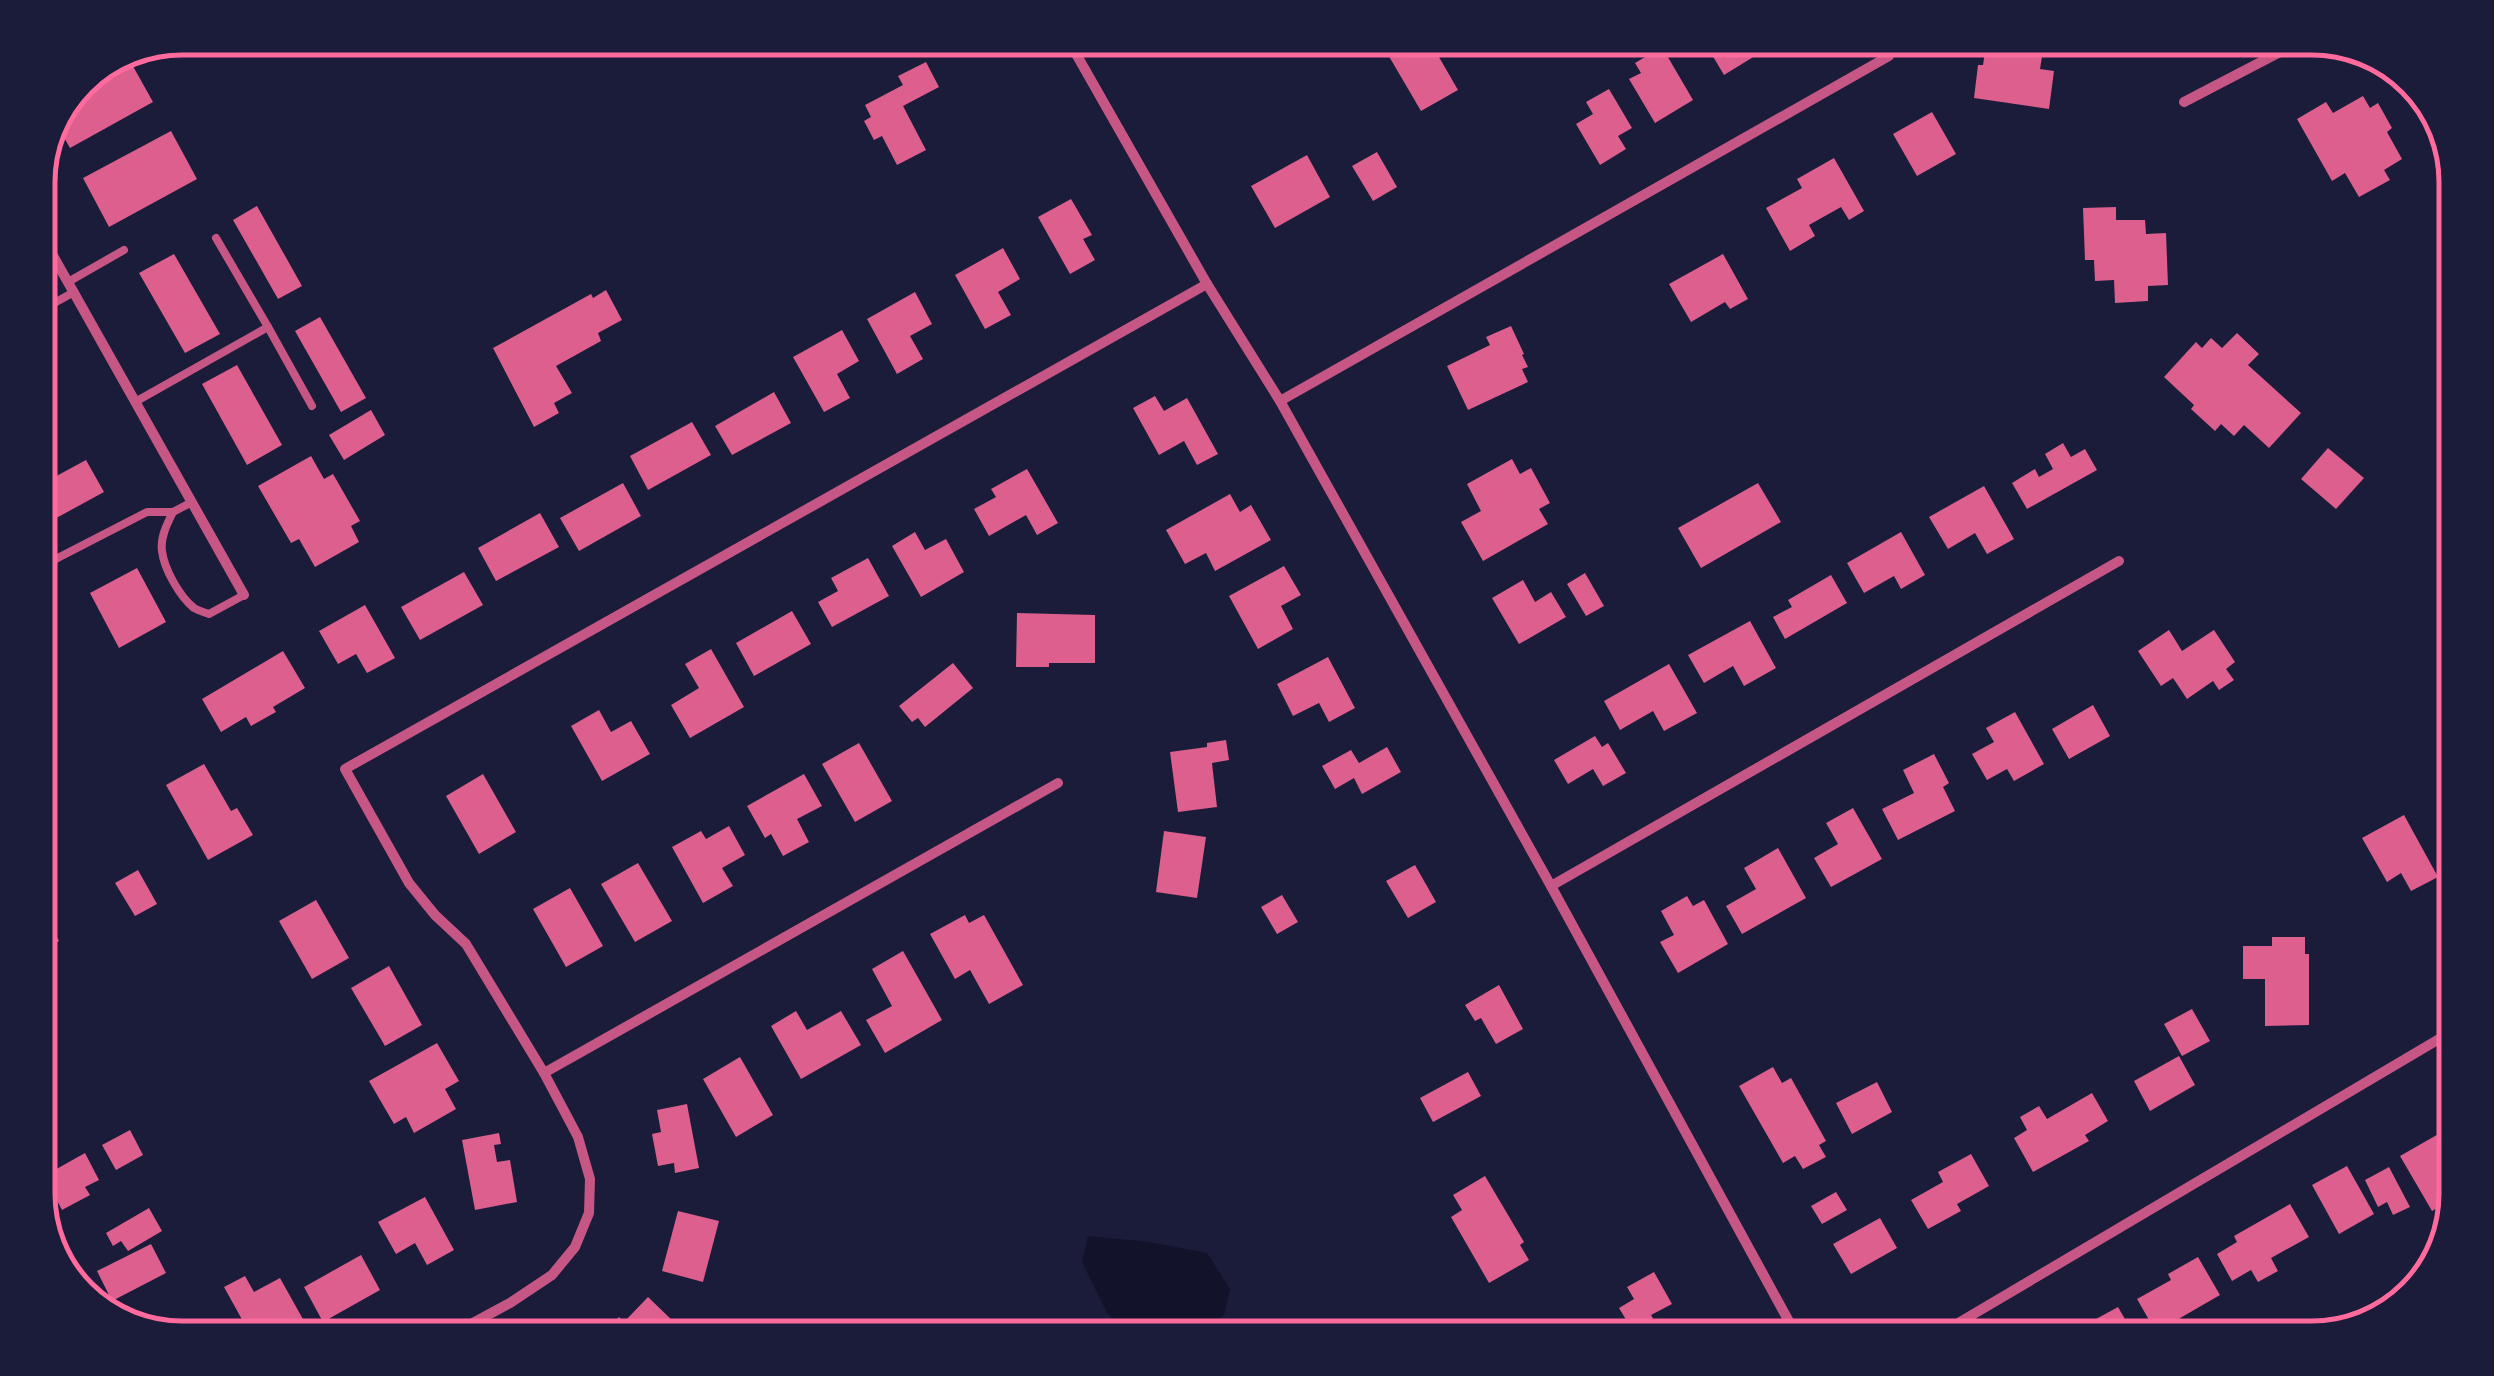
<svg xmlns="http://www.w3.org/2000/svg" width="2494" height="1376" viewBox="0 0 2494 1376" font-family="Lato,sans-serif">
	<rect width="100%" height="100%" fill="#1b1b3a"/>
	<polygon fill="#12122b" points="1088,1236 1149,1242 1207,1253 1230,1289 1224,1315 1192,1338 1145,1338 1128,1334 1107,1313 1082,1262"/>
	<g fill="#dd5f8e">
		<polygon points="1387,38 1428,38 1458,90 1421,111 1380,41"/>
		<polygon points="1726,38 1755,38 1763,51 1724,75 1708,48"/>
		<polygon points="1975,38 2045,38 2040,69 2054,71 2049,109 1974,98 1978,65 1983,65 1986,45 1974,44"/>
		<polygon points="1662,47 1693,100 1655,123 1629,79 1641,73 1635,63"/>
		<polygon points="129,59 153,102 70,148 58,127 79,81"/>
		<polygon points="926,62 939,87 903,106 926,150 897,165 882,136 874,140 864,121 871,117 865,105 903,85 898,76"/>
		<polygon points="1609,89 1632,128 1618,136 1626,149 1600,165 1576,124 1593,114 1586,102"/>
		<polygon points="2363,96 2370,108 2378,103 2392,128 2387,132 2402,159 2384,170 2390,180 2359,197 2345,173 2332,181 2297,119 2326,102 2333,113"/>
		<polygon points="1932,112 1956,154 1917,176 1893,134"/>
		<polygon points="171,131 197,179 109,227 83,178"/>
		<polygon points="1377,152 1397,187 1373,201 1352,166"/>
		<polygon points="1307,155 1330,197 1275,228 1251,186"/>
		<polygon points="1834,158 1864,211 1849,220 1841,207 1809,225 1815,236 1790,251 1766,208 1802,188 1797,179"/>
		<polygon points="1071,199 1092,235 1083,239 1095,260 1070,274 1038,217"/>
		<polygon points="257,206 302,286 278,299 233,220"/>
		<polygon points="2116,207 2116,220 2145,220 2146,234 2166,233 2168,285 2148,286 2148,301 2115,303 2114,280 2095,281 2094,260 2085,260 2083,208"/>
		<polygon points="1003,248 1020,279 998,292 1011,315 985,329 955,275"/>
		<polygon points="174,254 220,334 185,353 139,273"/>
		<polygon points="1723,254 1748,299 1730,309 1725,302 1691,322 1669,284"/>
		<polygon points="606,290 622,320 598,333 601,341 556,366 572,393 554,403 559,413 534,427 493,348 591,294 593,298"/>
		<polygon points="915,292 932,324 910,336 923,359 897,374 867,319"/>
		<polygon points="320,317 366,398 341,412 295,331"/>
		<polygon points="1511,326 1524,354 1522,355 1528,367 1522,369 1528,382 1468,410 1447,366 1490,345 1486,337"/>
		<polygon points="842,330 859,361 837,374 850,398 824,412 793,357"/>
		<polygon points="2237,333 2259,354 2248,365 2301,413 2269,448 2244,425 2234,436 2221,424 2215,431 2191,409 2194,405 2164,377 2196,342 2202,348 2211,338 2222,348"/>
		<polygon points="237,365 282,445 247,465 202,384"/>
		<polygon points="38,375 56,409 38,420"/>
		<polygon points="774,392 791,423 732,455 715,426"/>
		<polygon points="1155,396 1164,411 1187,398 1218,454 1197,465 1184,441 1159,455 1133,408"/>
		<polygon points="371,410 385,435 344,460 329,435"/>
		<polygon points="692,422 711,455 648,490 630,456"/>
		<polygon points="2063,443 2071,457 2085,449 2097,470 2027,509 2012,483 2035,469 2039,477 2053,469 2045,454"/>
		<polygon points="2328,448 2364,478 2336,509 2301,479"/>
		<polygon points="311,456 324,479 333,474 360,521 351,526 359,542 315,567 299,539 291,543 258,486"/>
		<polygon points="1512,459 1520,474 1531,468 1550,503 1539,509 1548,524 1483,561 1461,522 1481,511 1467,484"/>
		<polygon points="86,460 104,492 38,528 38,486"/>
		<polygon points="1027,469 1058,523 1037,535 1026,515 989,536 974,509 996,497 991,489"/>
		<polygon points="623,483 641,516 579,551 560,518"/>
		<polygon points="1758,483 1781,522 1701,568 1678,528"/>
		<polygon points="1984,486 2014,539 1987,554 1975,533 1948,549 1929,517"/>
		<polygon points="1230,494 1240,512 1251,505 1271,540 1215,571 1206,553 1185,564 1166,530"/>
		<polygon points="540,513 559,547 496,581 478,548"/>
		<polygon points="915,532 925,550 946,539 964,572 921,597 892,546"/>
		<polygon points="1901,532 1925,575 1901,589 1894,576 1864,593 1847,563"/>
		<polygon points="868,558 889,596 832,627 818,602 838,591 831,578"/>
		<polygon points="1284,566 1301,595 1281,606 1293,629 1258,649 1229,596"/>
		<polygon points="137,568 166,622 119,648 90,593"/>
		<polygon points="464,572 483,605 420,640 401,607"/>
		<polygon points="1585,573 1604,606 1586,616 1567,584"/>
		<polygon points="1831,575 1847,603 1785,639 1773,617 1792,607 1788,600"/>
		<polygon points="1523,580 1535,602 1551,592 1566,617 1519,644 1492,598"/>
		<polygon points="365,605 395,658 367,673 356,654 338,664 319,631"/>
		<polygon points="792,611 811,644 754,676 736,643"/>
		<polygon points="1017,613 1095,615 1095,663 1049,663 1049,667 1016,667"/>
		<polygon points="1750,621 1776,668 1744,686 1733,666 1704,683 1688,655"/>
		<polygon points="2169,630 2182,651 2214,630 2235,662 2226,669 2234,680 2219,690 2213,681 2187,699 2173,678 2161,686 2138,651"/>
		<polygon points="711,649 744,707 690,738 671,705 699,688 685,664"/>
		<polygon points="283,651 305,688 273,707 276,712 251,726 246,717 221,732 202,699"/>
		<polygon points="1328,657 1355,708 1329,722 1319,703 1293,716 1277,684"/>
		<polygon points="953,663 973,688 925,727 918,718 912,722 899,706"/>
		<polygon points="1669,664 1697,713 1664,731 1653,711 1620,730 1604,701"/>
		<polygon points="2093,705 2110,736 2069,759 2052,729"/>
		<polygon points="599,710 611,732 631,721 650,754 602,781 571,726"/>
		<polygon points="2015,712 2044,764 2014,781 2007,769 1987,780 1972,754 1994,742 1986,728"/>
		<polygon points="1595,736 1602,747 1608,743 1626,773 1603,786 1593,769 1568,784 1554,760"/>
		<polygon points="1226,740 1229,760 1212,763 1217,807 1178,812 1170,752 1207,747 1207,743"/>
		<polygon points="859,743 892,801 855,822 822,764"/>
		<polygon points="1387,747 1401,772 1362,794 1354,778 1335,789 1322,766 1351,750 1359,763"/>
		<polygon points="1934,754 1949,783 1943,787 1955,811 1898,840 1882,809 1914,793 1903,770"/>
		<polygon points="204,764 231,811 237,808 253,835 208,860 166,785"/>
		<polygon points="483,774 516,832 479,854 446,796"/>
		<polygon points="804,774 822,806 797,819 809,842 783,856 771,834 765,838 747,806"/>
		<polygon points="1853,808 1882,859 1831,887 1814,858 1838,844 1826,823"/>
		<polygon points="2404,815 2438,877 2411,891 2401,873 2387,882 2362,838"/>
		<polygon points="729,826 745,855 722,868 733,886 703,903 672,847 701,831 706,839"/>
		<polygon points="1164,831 1206,837 1197,898 1156,892"/>
		<polygon points="1778,848 1806,898 1742,934 1726,906 1756,889 1744,868"/>
		<polygon points="638,863 672,921 635,942 601,884"/>
		<polygon points="1415,865 1436,902 1408,918 1386,881"/>
		<polygon points="138,870 157,904 135,916 115,883"/>
		<polygon points="570,888 603,946 566,967 533,909"/>
		<polygon points="1282,895 1298,922 1277,934 1261,907"/>
		<polygon points="1687,896 1693,906 1704,900 1728,944 1678,973 1660,942 1674,935 1661,911"/>
		<polygon points="316,900 349,958 312,979 279,921"/>
		<polygon points="38,903 59,941 38,953"/>
		<polygon points="965,915 969,923 984,915 1023,985 989,1004 970,970 955,979 930,934"/>
		<polygon points="2272,937 2305,937 2305,954 2309,954 2309,1025 2265,1026 2265,979 2243,979 2243,946 2272,946"/>
		<polygon points="903,951 942,1020 885,1053 866,1020 892,1006 872,969"/>
		<polygon points="389,966 422,1025 385,1046 351,988"/>
		<polygon points="1499,985 1523,1029 1496,1044 1481,1018 1475,1021 1465,1005"/>
		<polygon points="2192,1009 2210,1041 2182,1056 2164,1024"/>
		<polygon points="796,1011 807,1030 841,1011 861,1045 801,1079 771,1026"/>
		<polygon points="437,1043 459,1081 445,1089 456,1109 414,1133 406,1117 394,1124 369,1081"/>
		<polygon points="2179,1056 2195,1085 2150,1111 2134,1081"/>
		<polygon points="740,1057 773,1115 736,1137 703,1079"/>
		<polygon points="1773,1067 1782,1083 1791,1078 1826,1141 1819,1145 1826,1157 1803,1169 1795,1156 1783,1163 1739,1086"/>
		<polygon points="1468,1072 1481,1096 1433,1122 1420,1098"/>
		<polygon points="1877,1082 1892,1112 1852,1134 1836,1103"/>
		<polygon points="2092,1093 2108,1121 2085,1135 2089,1141 2033,1172 2014,1138 2027,1130 2020,1117 2039,1106 2047,1119"/>
		<polygon points="687,1104 699,1168 675,1173 674,1163 658,1166 652,1134 661,1132 657,1110"/>
		<polygon points="2456,1124 2456,1169 2443,1177 2455,1198 2432,1211 2400,1156"/>
		<polygon points="130,1130 143,1155 116,1170 102,1145"/>
		<polygon points="499,1133 501,1144 494,1145 497,1162 510,1160 517,1202 475,1210 462,1140"/>
		<polygon points="85,1153 99,1180 85,1187 90,1195 62,1210 44,1176"/>
		<polygon points="1971,1154 1989,1186 1957,1204 1961,1211 1928,1229 1911,1200 1943,1182 1938,1172"/>
		<polygon points="2347,1166 2374,1214 2339,1234 2312,1185"/>
		<polygon points="2389,1167 2410,1207 2393,1215 2387,1202 2378,1207 2365,1180"/>
		<polygon points="1485,1176 1524,1242 1520,1245 1529,1260 1489,1283 1451,1217 1462,1210 1453,1195"/>
		<polygon points="1836,1192 1847,1210 1822,1224 1811,1206"/>
		<polygon points="425,1197 454,1250 427,1265 415,1243 396,1254 378,1222"/>
		<polygon points="2290,1204 2309,1237 2271,1258 2278,1271 2258,1282 2251,1270 2232,1281 2217,1254 2237,1242 2234,1236"/>
		<polygon points="149,1208 162,1231 128,1251 121,1241 113,1246 106,1233"/>
		<polygon points="678,1211 719,1221 703,1282 662,1271"/>
		<polygon points="1880,1218 1897,1248 1851,1274 1833,1244"/>
		<polygon points="151,1244 166,1273 112,1301 97,1271"/>
		<polygon points="361,1255 380,1290 323,1322 304,1287"/>
		<polygon points="2198,1257 2220,1295 2156,1332 2137,1299 2171,1280 2168,1274"/>
		<polygon points="1654,1272 1672,1304 1651,1315 1664,1337 1637,1338 1619,1308 1634,1299 1627,1287"/>
		<polygon points="245,1276 254,1292 280,1278 309,1330 294,1338 278,1338 269,1324 250,1334 224,1287"/>
		<polygon points="648,1297 676,1324 662,1338 599,1338 619,1317 624,1322"/>
		<polygon points="2118,1307 2136,1338 2093,1338 2085,1325"/>
	</g>
	<g fill="none" stroke-linecap="round" stroke-linejoin="round">
		<g stroke="#c65784" stroke-width="8">
			<polyline points="216,238 268,327"/>
			<polyline points="68,282 124,250"/>
			<polyline points="38,312 74,292"/>
			<polyline points="135,402 268,327 312,406"/>
			<path d="M173,512C167,524 160,538 162,551C164,569 180,597 194,608C197,610 206,613 209,614L244,595"/>
			<polyline points="46,564 147,512 173,512 192,502"/>
		</g>
		<g stroke="#c65784" stroke-width="10">
			<polyline points="1067,38 1207,284 1280,401 1551,886 1798,1338"/>
			<polyline points="2184,102 2307,38"/>
			<polyline points="38,229 244,595"/>
			<polyline points="1280,401 1889,56"/>
			<polyline points="1551,886 2119,561"/>
			<polyline points="544,1073 1058,783"/>
			<polyline points="445,1338 510,1303 552,1275 575,1247 589,1213 590,1179 578,1137 544,1073 466,944 435,915 409,883 345,769 1207,284"/>
			<polyline points="1933,1338 2456,1029"/>
		</g>
	</g>
	<path d="M0 0H2494V1376H0ZM182 55H2312A127 127 0 0 1 2439 182V1194A127 127 0 0 1 2312 1321H182A127 127 0 0 1 55 1194V182A127 127 0 0 1 182 55Z" fill="#1b1b3a" fill-rule="evenodd"/>
	<path fill="none" stroke="#ff6b9d" stroke-width="5" d="M182 55H2312A127 127 0 0 1 2439 182V1194A127 127 0 0 1 2312 1321H182A127 127 0 0 1 55 1194V182A127 127 0 0 1 182 55Z"/>
</svg>
